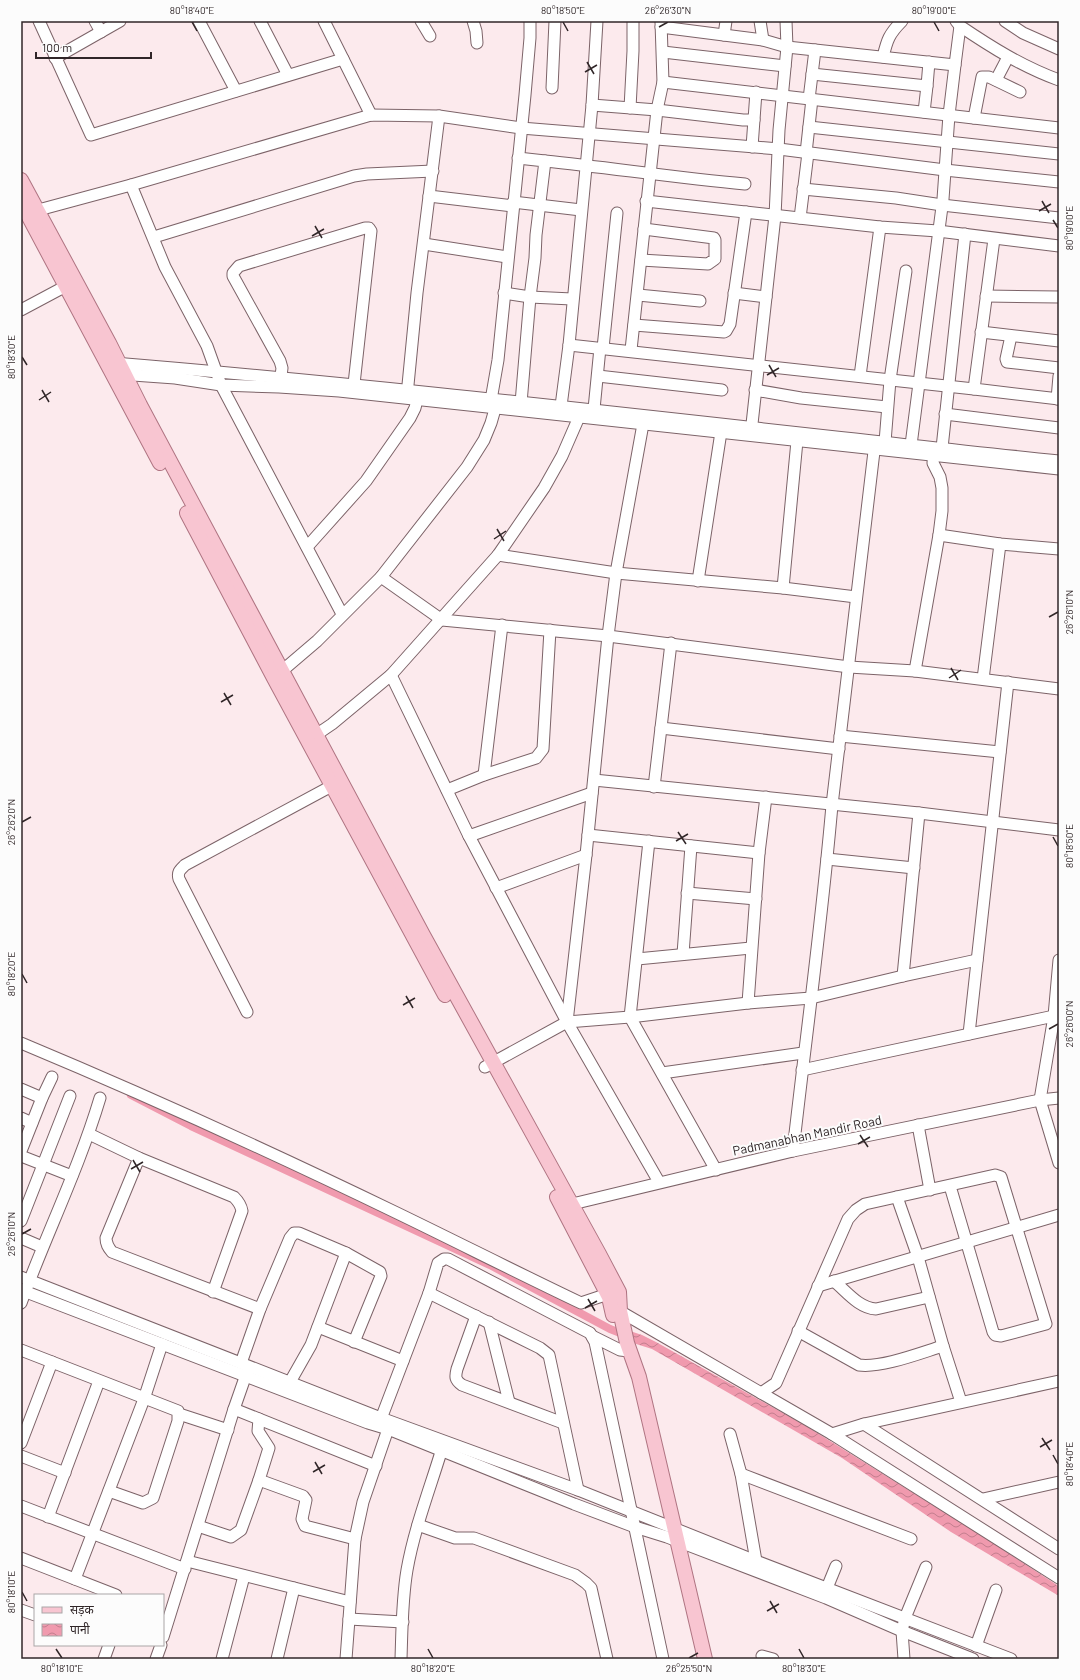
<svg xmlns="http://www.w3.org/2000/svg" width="1080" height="1680" viewBox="0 0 1080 1680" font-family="Barlow,'Noto Sans Devanagari',sans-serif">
	<defs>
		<pattern id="water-waves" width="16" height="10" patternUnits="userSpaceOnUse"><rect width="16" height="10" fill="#f09aae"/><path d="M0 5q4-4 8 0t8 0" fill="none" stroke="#c37d8e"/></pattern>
	</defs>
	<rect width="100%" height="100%" fill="#fceaed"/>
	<polygon fill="url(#water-waves)" points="630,1331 642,1335 656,1342 806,1426 971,1529 1057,1585 1059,1587 1059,1596 951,1532 842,1458 652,1349 633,1343"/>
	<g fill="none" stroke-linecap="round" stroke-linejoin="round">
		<polyline stroke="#f09aae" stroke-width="8" points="131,1095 191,1126 490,1265 610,1329 628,1336"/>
		<defs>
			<g id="minor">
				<polyline points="39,21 91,135 343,59"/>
				<polyline points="95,21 101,32"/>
				<polyline points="199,21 236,91"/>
				<polyline points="260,21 288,75"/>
				<polyline points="324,21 371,115"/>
				<polyline points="421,21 430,36"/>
				<polyline points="473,21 476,31 477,43"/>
				<polyline points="760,21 763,40"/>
				<path d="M956,21L960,26C991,47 1023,67 1059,80"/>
				<polyline points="1005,21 1023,33 1059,49"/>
				<polyline points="661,27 763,40 787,47 955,65 960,26"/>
				<polyline points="724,35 726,21"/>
				<polyline points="663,52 785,66"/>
				<path d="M883,57C887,40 889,34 902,21"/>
				<polyline points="55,58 120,21"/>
				<polyline points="812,74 927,86 929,62"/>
				<polyline points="996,80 1008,57"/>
				<polyline points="663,82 1059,128"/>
				<polyline points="552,88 555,21"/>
				<polyline points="809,99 815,50"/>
				<polyline points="592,105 657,110 743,120 754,120"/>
				<polyline points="630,108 633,51 633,21"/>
				<polyline points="924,112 927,86"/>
				<polyline points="974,118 982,77 989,77 1020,92"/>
				<polyline points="809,127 1059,154"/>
				<polyline points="752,147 756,92"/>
				<polyline points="806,153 812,99"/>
				<polyline points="518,158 545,161 536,235 535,258 530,297 521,403"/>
				<path d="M545,161C612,168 678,178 745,184"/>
				<polyline points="131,185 165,267 207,346 221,385 342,614"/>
				<polyline points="803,189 896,198 942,205 1059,218"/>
				<polyline points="429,196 513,206"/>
				<polyline points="646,201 880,227 938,231 1059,246"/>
				<polyline points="513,202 581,210"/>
				<polyline points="31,212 131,185 371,115 439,116 521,128 779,149 945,170 1059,182"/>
				<polyline points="800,218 808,153"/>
				<polyline points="154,237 354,176 367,174 433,171"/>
				<polyline points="994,239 974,389 1059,399"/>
				<polyline points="424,244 507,257"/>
				<polyline points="641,260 708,264 715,259 715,240 714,238 644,229"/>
				<polyline points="504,293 530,297 572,299"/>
				<polyline points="734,293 766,297"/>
				<polyline points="638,295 700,301"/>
				<polyline points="986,296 1059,297"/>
				<polyline points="21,310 66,286"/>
				<polyline points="634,325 724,332 726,331 730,324 746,212"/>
				<polyline points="981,332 1059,341"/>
				<polyline points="1011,336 1006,359 1007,362 1059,368"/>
				<polyline points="569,345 974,389"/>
				<polyline points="603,348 617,213"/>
				<polyline points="631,350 657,110 663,82 661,22"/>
				<path d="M114,363C430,389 744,428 1059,461"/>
				<polyline points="119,374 175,378 221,385 279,387 339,391 1059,469"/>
				<polyline points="598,376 722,390"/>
				<polyline points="860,376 880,227"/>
				<polyline points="280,384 282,368 280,361 233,276 233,273 239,266 365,228 369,228 371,231 354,384"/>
				<polyline points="755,390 801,398 887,407"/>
				<polyline points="407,395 417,293 439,116"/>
				<polyline points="1057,399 1059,376"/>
				<polyline points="491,400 498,360 525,95 530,38 530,21"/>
				<polyline points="561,406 569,345 592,105 597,21"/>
				<polyline points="594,409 600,348"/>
				<polyline points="945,414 1059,428"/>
				<polyline points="751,433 775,216 779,130 787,47 786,21"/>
				<polyline points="885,442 890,380 906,271"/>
				<polyline points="911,445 943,199 949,115 955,65"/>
				<polyline points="942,448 965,234"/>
				<polyline points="939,535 1000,544 1059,549"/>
				<polyline points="307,547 366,481 410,418 415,408 417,400"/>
				<polyline points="498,555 616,573 783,588 856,597"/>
				<polyline points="381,577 442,620 608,636 849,667 915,671 1059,689"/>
				<polyline points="698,581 721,432"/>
				<polyline points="783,588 797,441"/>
				<polyline points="915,671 939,535 942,511 942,488 940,477 933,463 934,450"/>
				<polyline points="391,675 469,836 567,1022 659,1182"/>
				<polyline points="276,676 317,641 381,577 467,467 484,440 491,423 495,409"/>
				<polyline points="983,679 1000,544"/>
				<polyline points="661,728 839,749"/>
				<polyline points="840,736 1000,752"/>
				<polyline points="310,739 332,724 391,675 498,555 544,488 562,456 579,417"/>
				<polyline points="484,775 502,625"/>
				<polyline points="594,780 919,813 1059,830"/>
				<polyline points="654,787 671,643"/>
				<polyline points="447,790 484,775 536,758 543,749 550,630"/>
				<polyline points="588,835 759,853"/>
				<polyline points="469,836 592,793"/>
				<polyline points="649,841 630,1017 716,1170"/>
				<polyline points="827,859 914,868"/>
				<polyline points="496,888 586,855"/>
				<polyline points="687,893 756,899"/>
				<polyline points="683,954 691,846"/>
				<polyline points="637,959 751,948"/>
				<polyline points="1059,960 1054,1016 1040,1100 1059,1163"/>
				<polyline points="903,976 919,813"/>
				<polyline points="748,1003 759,853 766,797"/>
				<path d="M247,1012L179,879C177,872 180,870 185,865L339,782"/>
				<polyline points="567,1022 586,855 608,636 616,573 643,424"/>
				<polyline points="969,1034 1008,682"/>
				<path d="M21,1043C148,1096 273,1153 397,1213C459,1243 520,1274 581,1303L608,1294"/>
				<polyline points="485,1067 567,1022 630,1017 748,1003 811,998 903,976 977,960"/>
				<polyline points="802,1070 1054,1016"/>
				<polyline points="662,1073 803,1053"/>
				<polyline points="21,1089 42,1098"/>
				<polyline points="21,1118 32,1123"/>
				<polyline points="918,1125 930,1190"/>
				<path d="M89,1134L139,1158L234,1197C238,1201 241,1205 242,1211L213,1292"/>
				<polyline points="21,1151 42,1098 52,1077"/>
				<path d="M793,1151C806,1036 822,921 832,805L875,443"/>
				<polyline points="21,1156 72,1176"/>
				<path d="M139,1158L106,1238C106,1244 108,1247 112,1252L260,1309"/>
				<polyline points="897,1197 918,1257 943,1346 961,1402"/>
				<polyline points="564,1206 793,1151 1040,1100 1059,1098"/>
				<polyline points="21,1221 70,1096"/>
				<polyline points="21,1238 42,1247"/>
				<polyline points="21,1277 381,1418 578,1490 756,1561 1011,1659"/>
				<path d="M834,1281C847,1292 859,1308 876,1309L929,1297"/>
				<polyline points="818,1286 1059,1215"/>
				<polyline points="21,1290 368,1423 388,1429 574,1504 635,1527 667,1537 826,1598 902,1631 973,1659"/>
				<polyline points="429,1293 540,1348 549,1355 578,1490"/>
				<path d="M21,1303C46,1235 79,1168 100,1098"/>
				<polyline points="616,1309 832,1434"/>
				<path d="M476,1316L457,1369C455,1377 455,1380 462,1385L563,1423"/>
				<polyline points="489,1322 509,1402"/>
				<polyline points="318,1327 403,1361"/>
				<path d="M798,1331L859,1365C882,1368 920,1353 943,1346"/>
				<polyline points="592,1336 620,1350 629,1351"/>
				<polyline points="21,1350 178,1411 178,1421 153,1498 143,1503 109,1491"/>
				<polyline points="241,1363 260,1309 290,1238 294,1233 299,1233 346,1253 380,1272 381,1276 354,1342"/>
				<polyline points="1059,1381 864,1424 832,1434 1059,1578"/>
				<polyline points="290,1382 311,1345 346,1253"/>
				<polyline points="761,1393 776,1383 848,1219 856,1210 865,1204 995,1175 1001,1177 1046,1324 1001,1336 995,1335 993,1332 950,1186"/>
				<polyline points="234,1409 376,1466"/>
				<polyline points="179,1414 228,1430"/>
				<polyline points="259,1419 258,1431 269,1448 259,1480 303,1496 306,1500 302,1519 305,1526 355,1539"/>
				<polyline points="379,1424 429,1293 438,1263 444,1259 448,1259 590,1333 595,1342 663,1659"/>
				<polyline points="864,1424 1059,1549"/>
				<polyline points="730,1434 741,1474 756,1561"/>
				<polyline points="21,1443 52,1362"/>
				<polyline points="21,1456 65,1473"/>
				<polyline points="741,1474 911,1539"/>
				<polyline points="983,1499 1059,1482"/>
				<polyline points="21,1506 185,1569"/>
				<polyline points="48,1517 99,1381"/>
				<polyline points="418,1525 455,1538 474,1538 575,1575 586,1583 591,1588 607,1659"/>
				<polyline points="198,1526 231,1537 241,1530 259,1480"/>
				<polyline points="21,1558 116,1595"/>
				<polyline points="187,1561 350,1602"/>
				<polyline points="75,1579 144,1399 162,1344"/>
				<polyline points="827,1588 836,1566"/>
				<polyline points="21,1610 35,1615"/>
				<polyline points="349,1619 403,1622"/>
				<polyline points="163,1637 234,1409 248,1369"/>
				<polyline points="976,1646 996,1590"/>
				<polyline points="762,1656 773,1659"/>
				<polyline points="104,1659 109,1645"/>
				<polyline points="156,1659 161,1645"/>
				<polyline points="222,1659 244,1576"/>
				<polyline points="277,1659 294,1588"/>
				<polyline points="346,1659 355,1539 363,1502 388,1429"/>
				<path d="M401,1659C402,1629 402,1599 407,1570C414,1530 429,1491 441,1452"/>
				<polyline points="904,1659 902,1631 905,1618 926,1567"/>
			</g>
			<g id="major">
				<polyline points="21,180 109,343 140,405 423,935 599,1254 619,1292 620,1311 627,1343 639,1377 705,1659"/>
				<polyline points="21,202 160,463"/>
				<polyline points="187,513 274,678 445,995"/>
				<polyline points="557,1197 609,1297 613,1315"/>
			</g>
		</defs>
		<use href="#minor" stroke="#7c6368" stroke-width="13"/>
		<use href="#major" stroke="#af7482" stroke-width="16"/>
		<use href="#minor" stroke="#fff" stroke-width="11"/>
		<use href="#major" stroke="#f8c5d1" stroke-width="14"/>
	</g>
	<path fill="none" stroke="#302628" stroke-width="1.5" d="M192,22L197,31M563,22L568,31M934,22L939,31M659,27L668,22M587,62L594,74M585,72L597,65M1042,201L1049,213M1039,211L1051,204M1053,220L1058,228M315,226L322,238M312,236L324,229M22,357L27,365M769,365L776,377M767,375L779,368M42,390L49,402M39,400L51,392M497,529L504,541M494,539L506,531M1049,617L1058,612M951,668L958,680M949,678L961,670M224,693L231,705M221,702L233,695M22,822L31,817M678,832L686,844M1053,837L1058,846M676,841L688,834M22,974L27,983M406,996L413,1008M403,1005L415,998M1049,1029L1058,1024M860,1135L868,1147M858,1144L870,1137M133,1160L140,1172M131,1169L143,1162M22,1234L31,1229M588,1299L595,1311M585,1308L597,1301M1042,1438L1050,1450M1040,1447L1052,1440M1053,1455L1058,1464M315,1462L322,1474M313,1472L325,1465M22,1592L27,1601M770,1601L777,1613M767,1611L779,1604M56,1649L62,1658M428,1649L433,1658M799,1649L804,1658M689,1658L698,1653"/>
	<g text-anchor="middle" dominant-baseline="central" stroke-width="4" stroke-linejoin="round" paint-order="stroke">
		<g font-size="13" fill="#302628" stroke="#fcfcfc">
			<text transform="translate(807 1135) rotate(-12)">Padmanabhan Mandir Road</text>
		</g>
	</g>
	<rect width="1080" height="1680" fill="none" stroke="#fcfcfc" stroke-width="44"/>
	<rect x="34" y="1594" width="130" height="52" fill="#fcfcfc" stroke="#aaa6a7"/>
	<rect x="42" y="1607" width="20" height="6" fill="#f8c5d1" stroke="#aaa6a7"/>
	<text x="70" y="1614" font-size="12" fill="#302628">सड़क</text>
	<rect x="42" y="1624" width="20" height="12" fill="url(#water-waves)" stroke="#aaa6a7"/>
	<text x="70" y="1634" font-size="12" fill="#302628">पानी</text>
	<path d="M36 52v6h115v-6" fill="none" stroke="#302628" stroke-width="2"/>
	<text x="42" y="52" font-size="12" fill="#302628" stroke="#fcfcfc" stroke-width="3" paint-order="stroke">100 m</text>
	<rect x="22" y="22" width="1036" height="1636" fill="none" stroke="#302628" stroke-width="1.5"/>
	<g font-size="10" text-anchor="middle" fill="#302628">
		<text x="192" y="14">80°18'40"E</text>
		<text x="563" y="14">80°18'50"E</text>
		<text x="668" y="14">26°26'30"N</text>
		<text x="934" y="14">80°19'00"E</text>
		<text transform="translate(1069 228) rotate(-90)" y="4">80°19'00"E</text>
		<text transform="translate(11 357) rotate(-90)" y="4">80°18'30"E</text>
		<text transform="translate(1069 612) rotate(-90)" y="4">26°26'10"N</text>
		<text transform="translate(11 822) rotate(-90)" y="4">26°26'20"N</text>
		<text transform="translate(1069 846) rotate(-90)" y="4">80°18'50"E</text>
		<text transform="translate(11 974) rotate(-90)" y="4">80°18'20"E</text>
		<text transform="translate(1069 1024) rotate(-90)" y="4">26°26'00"N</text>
		<text transform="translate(11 1234) rotate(-90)" y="4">26°26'10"N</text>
		<text transform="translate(1069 1464) rotate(-90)" y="4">80°18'40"E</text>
		<text transform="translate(11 1592) rotate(-90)" y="4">80°18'10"E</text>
		<text x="62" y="1672">80°18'10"E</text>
		<text x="433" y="1672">80°18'20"E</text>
		<text x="689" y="1672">26°25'50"N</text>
		<text x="804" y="1672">80°18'30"E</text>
	</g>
</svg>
